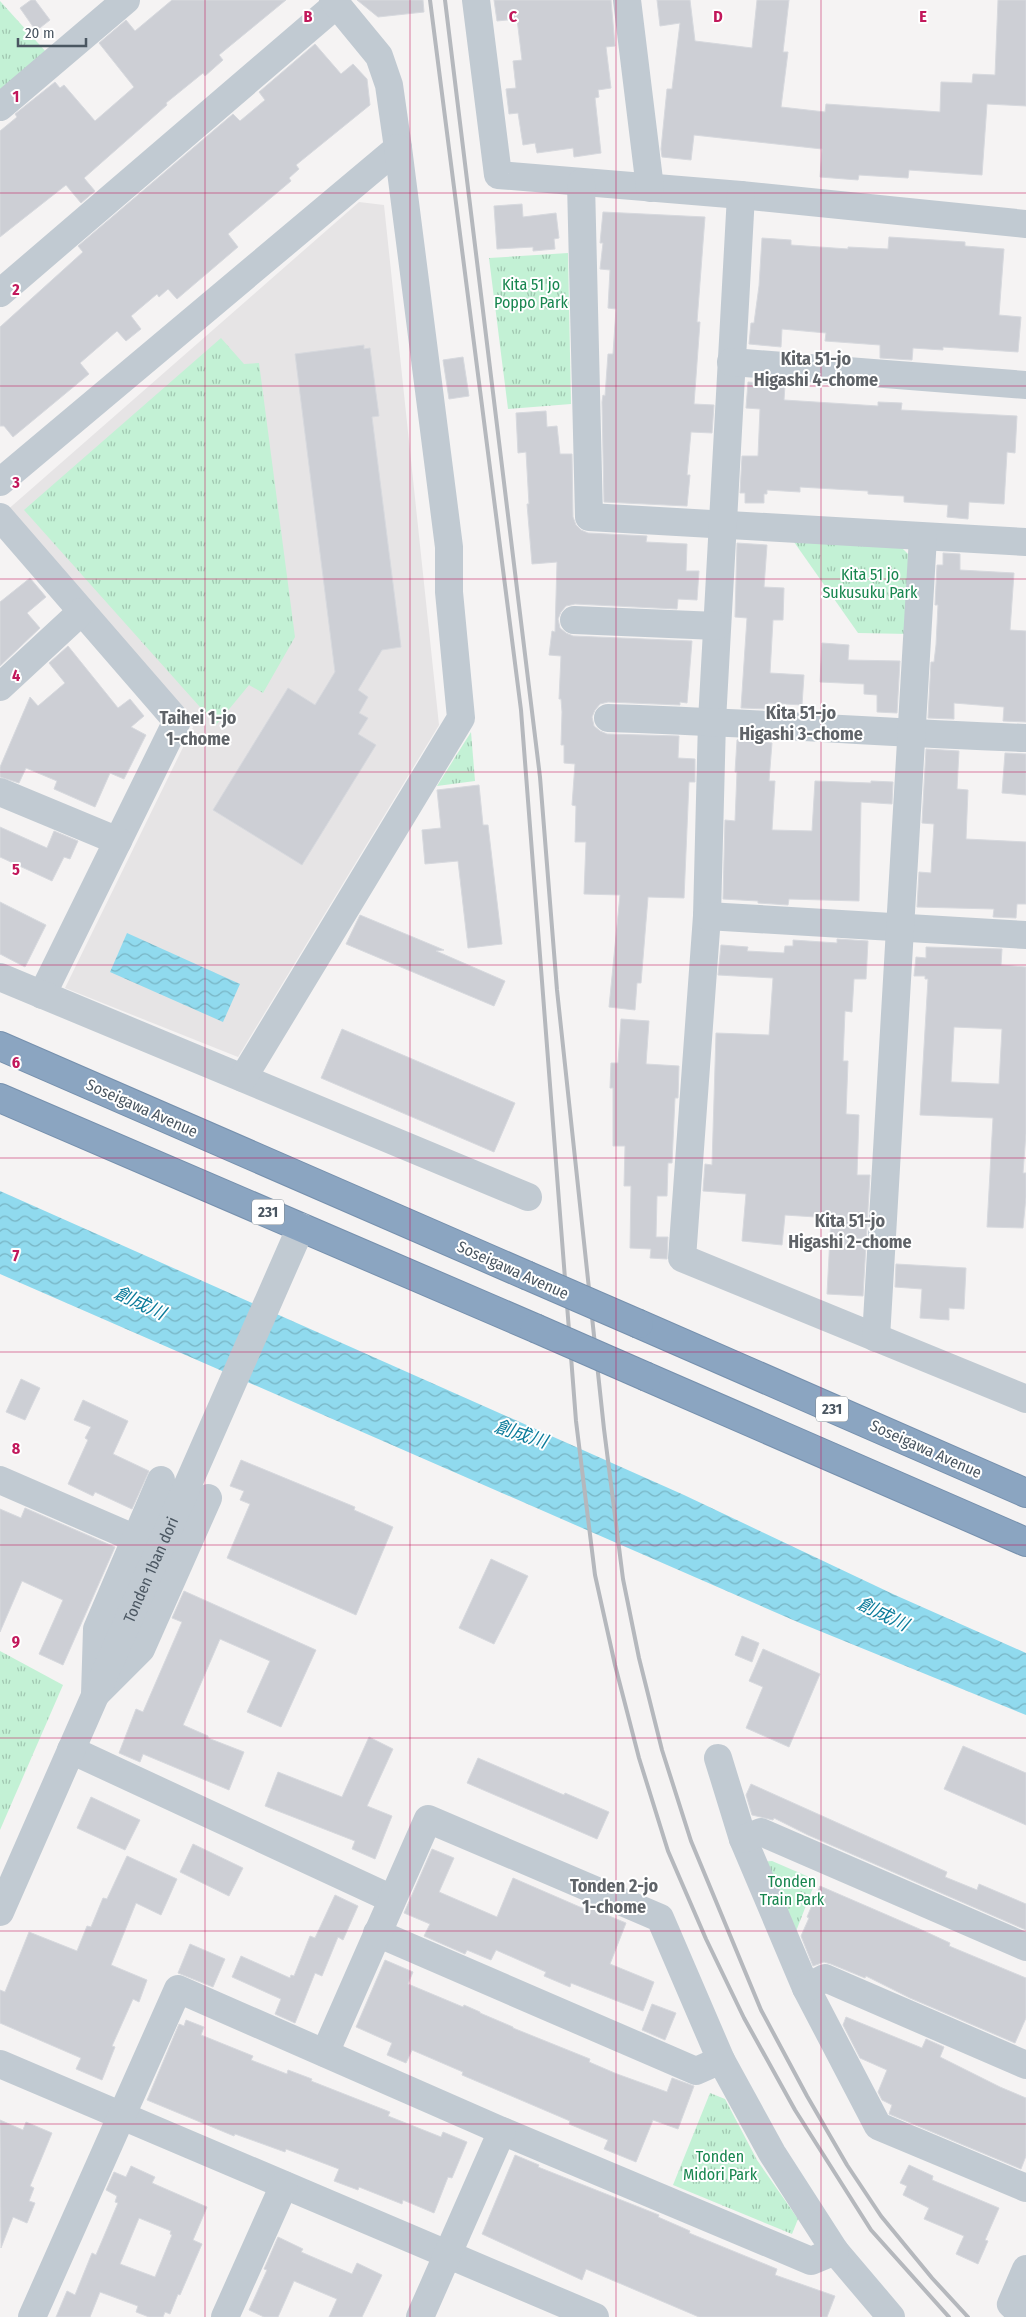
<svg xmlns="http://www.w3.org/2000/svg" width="1026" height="2317" viewBox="0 0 1026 2317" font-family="'Fira Sans Condensed','Noto Sans JP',sans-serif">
	<defs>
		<pattern id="park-tufts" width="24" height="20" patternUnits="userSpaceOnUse" patternTransform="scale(1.25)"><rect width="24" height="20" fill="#c3f1d5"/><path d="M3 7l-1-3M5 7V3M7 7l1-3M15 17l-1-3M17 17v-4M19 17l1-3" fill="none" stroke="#a0c6b0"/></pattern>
		<pattern id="water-waves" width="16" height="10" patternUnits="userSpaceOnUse" patternTransform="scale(1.25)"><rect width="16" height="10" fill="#90daee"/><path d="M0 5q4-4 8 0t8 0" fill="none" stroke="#78b4c4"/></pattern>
	</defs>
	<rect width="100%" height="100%" fill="#f5f3f3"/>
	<polygon fill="#e6e4e5" points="359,202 384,205 439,725 238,1057 65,988 193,727 5,512"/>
	<g fill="url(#park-tufts)">
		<polygon points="0,1 47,53 0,94"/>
		<polygon points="568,253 571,404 508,409 489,258"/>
		<polygon points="221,338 244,364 259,363 295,637 263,693 249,685 216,725 24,510"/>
		<polygon points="794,542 900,546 909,555 909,634 858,633"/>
		<polygon points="471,732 475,781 437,786"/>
		<polygon points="0,1651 63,1685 0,1830"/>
		<polygon points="772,1861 816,1880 793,1939 760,1862"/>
		<polygon points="710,2093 725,2099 757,2160 798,2219 792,2234 673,2185"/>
	</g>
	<g fill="url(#water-waves)">
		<polygon points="127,933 240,984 223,1022 110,972"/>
		<polygon points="0,1191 684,1495 895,1595 1026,1653 1026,1715 800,1623 0,1274"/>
	</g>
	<g fill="#cdcfd5" stroke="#d7d9de" fill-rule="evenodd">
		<polygon points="31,0 35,0 50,20 36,31 20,8"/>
		<polygon points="172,0 286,0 219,55 223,60 205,76 203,73 166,103 167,105 84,178 95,191 81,203 66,185 0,237 0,131 17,117 15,114 55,82 60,88 64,85 95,121 134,87 99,43 126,20 135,31"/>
		<polygon points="357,0 423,0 424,12 378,17"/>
		<polygon points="494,0 611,0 615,46 606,47 611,88 598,90 599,97 595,98 601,153 574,157 573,148 537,153 535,143 523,145 518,113 509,114 506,89 516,88 513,61 522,60 517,19 497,21"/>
		<polygon points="657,0 690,0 695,41 752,48 757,0 789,0 783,52 788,52 781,107 825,112 826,104 940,112 941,82 972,83 973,74 995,75 998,0 1026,0 1026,106 987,104 982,175 909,170 908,178 859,175 858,180 820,177 822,149 694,135 691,160 662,157 661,149 667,89 672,89 680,23 660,26"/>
		<polygon points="315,44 341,74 353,64 367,79 370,105 296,165 299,169 289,178 291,181 228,234 238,247 177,299 168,289 159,297 157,294 131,316 141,329 126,341 117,331 80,363 89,374 13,437 4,426 0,426 0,327 83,252 78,246 233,114 240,121 265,100 259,92"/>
		<polygon points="522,204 523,217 556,213 559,238 554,239 555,249 533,251 533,247 497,249 494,206"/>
		<polygon points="603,212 705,217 697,322 700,322 694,404 714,405 712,433 691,432 687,475 690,475 687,506 604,502 602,402 603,395 605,396 608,354 613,354 616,309 608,308 610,270 600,269 603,243 600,243"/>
		<polygon points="889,237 965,242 965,246 1004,249 999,315 1021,317 1018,352 943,347 943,350 913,348 912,360 880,358 880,345 825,341 826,333 782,329 781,347 749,344 751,323 754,323 759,286 762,238 791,240 791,245 848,249 848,247 888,249"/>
		<polygon points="364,345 364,349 370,348 379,416 372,417 401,647 382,650 358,690 368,697 359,713 368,718 358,734 376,745 302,865 213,810 288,688 315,705 335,672 295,354"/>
		<polygon points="463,357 469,396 449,399 443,360"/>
		<polygon points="748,382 785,385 784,400 878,406 878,402 902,403 901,410 1017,416 1015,453 1007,452 1004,504 969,502 968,519 947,517 948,505 904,502 904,496 868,494 868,491 800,487 800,492 767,490 767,494 764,494 764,503 745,503 745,493 740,493 742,456 758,456 760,409 746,408"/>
		<polygon points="546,411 547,427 557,426 560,454 572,454 573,517 576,525 581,530 588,533 647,536 646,542 687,544 686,571 699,571 697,600 678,599 677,609 575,604 566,606 561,612 558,619 560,628 566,633 573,636 692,641 687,703 680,702 680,705 608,702 600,704 595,710 592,717 594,726 600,731 607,734 679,736 678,758 695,759 695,782 689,782 684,898 648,897 641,983 637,983 635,1010 609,1007 620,895 584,894 586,842 575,842 576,806 572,805 575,764 564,763 564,745 561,745 562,712 561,699 559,699 561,656 549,655 552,631 555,632 557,562 532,564 527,504 529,504 526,452 518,453 516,413"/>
		<polygon points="737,543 767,545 764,587 784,588 783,620 773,620 770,673 804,675 802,705 768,703 768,709 741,708 747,618 735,617"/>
		<polygon points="943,553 960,554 960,570 1014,573 1010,630 1026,631 1026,722 1003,721 1004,707 954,703 954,719 928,718 931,662 934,662 936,645 938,605 935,605 937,565 943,565"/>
		<polygon points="30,578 46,597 27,613 40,628 0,666 0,602"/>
		<polygon points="822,643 849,645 848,660 900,661 897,713 877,712 877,695 864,694 864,684 820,682"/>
		<polygon points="68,646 118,708 130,699 144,716 131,727 146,735 124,779 110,773 95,807 54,789 57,781 26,768 19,783 0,777 0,767 30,697 38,706 65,683 49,663"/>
		<polygon points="740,739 772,743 769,781 775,781 772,830 812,831 815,781 871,783 871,781 893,782 892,804 861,802 859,901 789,899 788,905 758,903 758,901 723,899 725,820 735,821 737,772 735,772 737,740"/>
		<polygon points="926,749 959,751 957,789 968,790 966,839 1026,842 1026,904 1017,904 1016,918 993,917 994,909 917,907 919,872 931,873 934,824 922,823"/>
		<polygon points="1005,753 1026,754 1026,795 1002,793"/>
		<polygon points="479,785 483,825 488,825 502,944 468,948 458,861 425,864 422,830 441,828 437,790"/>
		<polygon points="0,827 47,848 54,831 78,841 70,859 64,857 52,881 0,857"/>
		<polygon points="0,902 46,925 25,967 0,954"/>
		<polygon points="360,915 444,950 436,951 505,981 494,1006 346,944"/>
		<polygon points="837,939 868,941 866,979 854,979 852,1012 845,1011 843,1061 848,1061 846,1114 859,1115 857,1175 870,1175 863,1296 827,1294 831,1218 785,1215 782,1245 742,1241 746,1194 703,1191 705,1164 712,1165 716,1033 769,1035 773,978 718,975 721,945 748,947 747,951 784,953 785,946 793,946 793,940 837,943"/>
		<path d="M926,947L1002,949L1001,965L1026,967V1133L1023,1173H1026V1197L1023,1228L987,1227L993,1118L920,1115L928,979H925V976H914L916,957L926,958ZM954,1027L1002,1029L999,1084L951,1082Z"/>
		<polygon points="621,1019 649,1021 646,1064 679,1066 678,1098 675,1098 672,1163 668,1163 667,1196 657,1196 656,1237 668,1237 667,1259 650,1258 651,1249 630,1248 631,1186 624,1186 625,1146 613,1146 613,1088 610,1088 611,1063 618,1063"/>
		<polygon points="342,1029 515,1103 494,1152 321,1078"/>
		<polygon points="896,1264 966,1268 964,1309 949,1308 949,1320 920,1318 922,1289 895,1287"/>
		<polygon points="21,1379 40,1388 25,1420 6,1412"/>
		<polygon points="83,1400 128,1421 113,1454 149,1471 132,1509 95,1492 93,1496 68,1484 88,1440 85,1438 91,1427 74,1420"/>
		<polygon points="241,1460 355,1507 354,1510 393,1527 356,1615 227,1558 250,1504 240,1500 244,1491 230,1486"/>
		<polygon points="25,1508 115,1547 63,1665 39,1654 63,1600 22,1581 0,1632 0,1509 21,1518"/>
		<polygon points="491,1559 528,1576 494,1644 459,1628"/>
		<polygon points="184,1591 316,1650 281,1727 247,1712 270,1661 220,1639 183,1725 208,1736 208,1738 244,1752 229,1790 143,1754 140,1762 119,1753 136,1709 143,1712 182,1622 172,1618"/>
		<polygon points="742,1636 759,1643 752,1662 735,1655"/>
		<polygon points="763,1649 820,1674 789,1747 746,1728 763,1687 749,1681"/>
		<polygon points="369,1737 393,1749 367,1806 392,1816 375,1859 352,1849 355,1841 265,1806 278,1772 342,1797"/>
		<polygon points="963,1746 1026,1773 1026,1825 944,1789"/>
		<polygon points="478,1758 564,1795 565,1793 609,1812 597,1839 467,1783"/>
		<polygon points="751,1784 947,1872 945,1877 977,1890 979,1884 1026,1904 1026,1930 808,1835 774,1818 773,1820 752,1815 746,1795"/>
		<polygon points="91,1797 140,1820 125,1850 77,1828"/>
		<polygon points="193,1844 243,1868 229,1896 180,1872"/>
		<polygon points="432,1849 454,1858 439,1892 497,1917 513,1878 589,1911 590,1908 626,1923 610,1964 654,1982 643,2011 571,1983 570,1987 544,1976 546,1972 496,1950 491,1960 467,1950 465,1954 424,1936 430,1924 404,1913"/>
		<polygon points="127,1856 177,1879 161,1915 136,1903 111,1965 147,1980 139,2002 133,1999 112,2046 115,2047 102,2080 76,2069 81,2058 0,2023 0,1990 5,1992 29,1932 77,1951 87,1926 91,1927 103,1898 107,1899"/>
		<polygon points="820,1886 924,1931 950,1943 949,1946 1026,1978 1026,2018 1015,2043 910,1998 866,1976 865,1978 831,1964 824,1962 813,1966 801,1936 809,1918 807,1917"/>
		<polygon points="335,1895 358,1906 343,1940 338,1937 322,1976 315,1973 295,2023 275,2014 281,1999 232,1977 241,1956 290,1978 291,1975 294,1976 310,1936 315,1938"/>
		<polygon points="190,1944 225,1959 213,1987 178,1973"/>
		<polygon points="385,1960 413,1972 408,1984 463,2007 464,2005 480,2012 480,2013 513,2027 513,2028 590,2059 589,2062 617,2074 667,2092 672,2078 694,2086 678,2129 653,2120 636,2162 604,2149 608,2140 569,2124 570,2121 462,2075 463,2072 412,2050 406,2063 387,2055 392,2043 356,2027"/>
		<polygon points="652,2004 676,2013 665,2040 642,2030"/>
		<polygon points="846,2017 922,2048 926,2039 944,2047 940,2057 1000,2087 1026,2098 1026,2156 1021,2169 889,2114 892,2105 882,2100 878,2092 887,2070 860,2058 843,2025"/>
		<polygon points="186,2020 204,2027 201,2035 253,2056 251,2060 287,2074 288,2070 312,2079 311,2081 390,2112 388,2116 441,2137 443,2132 467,2142 452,2178 448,2177 434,2213 403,2200 402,2204 359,2187 358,2190 334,2181 339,2169 286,2149 285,2152 235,2134 234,2136 147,2100 179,2024 184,2026"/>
		<polygon points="0,2120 23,2130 26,2122 52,2133 30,2186 34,2188 29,2201 35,2203 27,2223 13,2217 1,2248"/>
		<polygon points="515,2155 539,2165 538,2167 659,2215 658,2217 690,2231 689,2233 777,2269 775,2275 835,2296 827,2317 699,2317 586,2269 582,2280 482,2234"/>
		<polygon points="909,2165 933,2176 932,2180 999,2208 985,2240 988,2241 978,2264 956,2254 964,2236 924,2219 929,2208 903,2195 907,2186 900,2183"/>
		<path d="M131,2166L155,2177L152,2183L207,2207L193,2240L202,2244L180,2295L178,2294L170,2314L165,2312L163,2317H149L136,2312L138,2306L100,2292L90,2317H56L67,2291L75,2295L92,2253L96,2255L118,2203L115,2202L117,2196L106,2190L114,2172L126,2177ZM139,2218L171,2231L170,2234L172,2235L155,2277L120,2264Z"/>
		<polygon points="278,2237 303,2249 301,2252 352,2274 357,2263 382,2275 362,2317 329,2317 337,2299 294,2281 278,2317 264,2317 249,2310 267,2270 264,2269"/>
	</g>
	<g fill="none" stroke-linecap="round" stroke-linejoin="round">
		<defs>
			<g id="highway">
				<polyline points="0,1046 526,1275"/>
				<polyline points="0,1098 535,1328"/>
				<polyline points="639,1324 1026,1493"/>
				<polyline points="647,1377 1026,1542"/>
			</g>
		</defs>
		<use href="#highway" stroke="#7690ad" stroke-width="30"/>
		<g stroke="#c1cad2" stroke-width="28">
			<polyline points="476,0 498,175 741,195 1026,224"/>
			<polyline points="627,0 650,188"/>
			<polyline points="0,107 126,0"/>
			<polyline points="581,183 589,517 1026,542"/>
			<polyline points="741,195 712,721 707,916 682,1258 1026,1399"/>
			<polyline points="0,293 337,4"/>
			<polyline points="731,362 1026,385"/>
			<polyline points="0,482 398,148 389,85 379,56 333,0"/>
			<polyline points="0,517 177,721 42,995"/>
			<polyline points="574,620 717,626"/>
			<polyline points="0,687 81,612"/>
			<path d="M608,718C747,722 886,733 1026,738"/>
			<polyline points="0,792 118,841"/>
			<polyline points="707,916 1026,935"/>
			<polyline points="0,977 528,1197"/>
			<polyline points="243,1078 461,718 449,592 449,547 398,148"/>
			<polyline points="876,1338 923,537"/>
			<polyline points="0,1480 136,1539"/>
			<polyline points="161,1480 97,1629 95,1695 141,1649 208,1498"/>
			<polyline points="71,1750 392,1899"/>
			<polyline points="718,1758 743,1839 806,1988 878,2126 1026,2188"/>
			<polyline points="743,1839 761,1832 1026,1947"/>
			<path id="s1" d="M0,1912L301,1227"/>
			<polyline points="377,1933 696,2071 721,2060"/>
			<polyline points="806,1988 825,1978 1026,2065"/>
			<polyline points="325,2053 428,1819 660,1918 721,2060 772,2153 835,2251 891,2317"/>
			<polyline points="0,2064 595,2317"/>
			<polyline points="32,2317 178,1989 502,2131 811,2261 835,2251"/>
			<polyline points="225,2317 284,2185"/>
			<polyline points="420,2317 502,2131"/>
			<polyline points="1024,2317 1011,2304 1026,2269"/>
		</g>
		<use href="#highway" stroke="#8ba5c1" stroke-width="28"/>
		<g stroke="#b5b8bd" stroke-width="4">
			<polyline points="430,0 521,710 576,1421 595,1575 615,1665 639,1758 668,1851 706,1939 744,2018 795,2110 871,2230 949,2317"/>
			<polyline points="445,0 540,777 557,990 604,1429 623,1579 639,1658 662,1750 691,1841 761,2010 807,2096 847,2165 881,2216 932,2278 968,2317"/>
		</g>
		<defs>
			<g id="highway-bridge">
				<polyline points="526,1275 639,1324"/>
				<polyline points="535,1328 647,1377"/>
			</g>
		</defs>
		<use href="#highway-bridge" stroke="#7690ad" stroke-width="30" stroke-linecap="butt"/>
		<use href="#highway-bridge" stroke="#8ba5c1" stroke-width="28"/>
	</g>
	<path fill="none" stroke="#c2185b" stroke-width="1" stroke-opacity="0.55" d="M205,0V2317M410,0V2317M616,0V2317M821,0V2317M0,193H1026M0,386H1026M0,579H1026M0,772H1026M0,965H1026M0,1158H1026M0,1352H1026M0,1545H1026M0,1738H1026M0,1931H1026M0,2124H1026"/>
	<g text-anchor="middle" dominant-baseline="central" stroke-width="4" stroke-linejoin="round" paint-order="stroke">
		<g fill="#fff" stroke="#808990" stroke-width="1">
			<rect x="252" y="1199.5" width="32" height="25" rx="4"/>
			<rect x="816" y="1396.5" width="32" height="25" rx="4"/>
		</g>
		<g font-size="15" font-weight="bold" fill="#4a5661">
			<text x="268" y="1212">231</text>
			<text x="832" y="1409">231</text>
		</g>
		<g font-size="16" fill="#17864f" stroke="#fff">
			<text x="531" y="284">Kita 51 jo<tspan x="531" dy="18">Poppo Park</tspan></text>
			<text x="870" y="574">Kita 51 jo<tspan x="870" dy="18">Sukusuku Park</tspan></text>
			<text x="792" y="1881">Tonden<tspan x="792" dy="18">Train Park</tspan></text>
			<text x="720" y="2156">Tonden<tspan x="720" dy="18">Midori Park</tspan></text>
		</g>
		<g font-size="16" fill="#4a5661" stroke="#fff">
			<text transform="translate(142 1108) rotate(24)">Soseigawa Avenue</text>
			<text transform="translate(513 1270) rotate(24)">Soseigawa Avenue</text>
			<text transform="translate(926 1449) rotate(24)">Soseigawa Avenue</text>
			<text stroke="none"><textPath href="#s1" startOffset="374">Tonden 1ban dori</textPath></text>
		</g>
		<g font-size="18" font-weight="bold" fill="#5f6368" stroke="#fff">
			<text x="816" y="359">Kita 51-jo<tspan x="816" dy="21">Higashi 4-chome</tspan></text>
			<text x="801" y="713">Kita 51-jo<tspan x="801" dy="21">Higashi 3-chome</tspan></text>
			<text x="198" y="718">Taihei 1-jo<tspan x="198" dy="21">1-chome</tspan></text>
			<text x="850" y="1221">Kita 51-jo<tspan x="850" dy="21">Higashi 2-chome</tspan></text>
			<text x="614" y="1886">Tonden 2-jo<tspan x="614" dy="21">1-chome</tspan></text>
		</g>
		<g font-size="18" font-style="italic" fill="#0c7c9b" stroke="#fff">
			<text transform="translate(140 1303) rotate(25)">創成川</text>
			<text transform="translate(521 1434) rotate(18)">創成川</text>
			<text transform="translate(883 1614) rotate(26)">創成川</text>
		</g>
	</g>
	<g font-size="16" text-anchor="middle" font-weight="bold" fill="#c2185b" stroke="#fff" stroke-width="4" stroke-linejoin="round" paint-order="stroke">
		<text x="308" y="22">B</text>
		<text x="513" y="22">C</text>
		<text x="718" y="22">D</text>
		<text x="923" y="22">E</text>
		<text x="16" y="102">1</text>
		<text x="16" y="295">2</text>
		<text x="16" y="488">3</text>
		<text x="16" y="681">4</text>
		<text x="16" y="875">5</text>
		<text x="16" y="1068">6</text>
		<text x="16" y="1261">7</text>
		<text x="16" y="1454">8</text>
		<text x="16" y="1647">9</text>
	</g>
	<path d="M18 38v8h68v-8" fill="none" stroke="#4a5661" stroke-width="2.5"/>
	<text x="25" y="38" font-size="15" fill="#4a5661" stroke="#ffffff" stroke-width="4" paint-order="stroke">20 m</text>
</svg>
